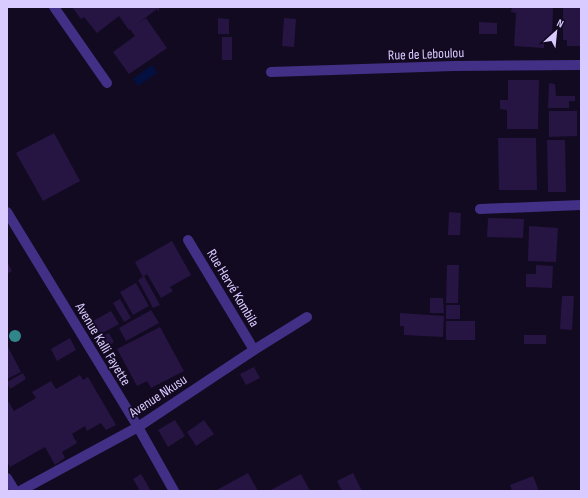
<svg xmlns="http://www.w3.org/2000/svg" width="588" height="498" viewBox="0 0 588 498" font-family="'Sofia Sans Condensed',sans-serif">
	<rect width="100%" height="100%" fill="#120a20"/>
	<polygon fill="#041040" points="152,65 157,73 138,86 133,79"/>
	<g fill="#261443">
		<polygon points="72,7 159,7 159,12 157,9 137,24 146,18 167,48 129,74 113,52 135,36 130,29 129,30 119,16 97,33 84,17 81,19"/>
		<polygon points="512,7 553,7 552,41 544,41 544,48 514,46 516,13 511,12"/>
		<polygon points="563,7 581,7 581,46 567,46 567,40 563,40"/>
		<polygon points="218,18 229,19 229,34 218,34"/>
		<polygon points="284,18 296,19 294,47 282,46"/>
		<polygon points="479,22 497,23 497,34 479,34"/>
		<rect x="222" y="37" width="10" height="23"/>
		<polygon points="508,80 539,80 538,129 507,129 507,110 500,109 500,100 508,100"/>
		<polygon points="549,83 555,84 556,96 575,96 575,101 569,101 569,108 548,108"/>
		<polygon points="549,111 577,111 577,136 549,137"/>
		<polygon points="54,133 80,181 43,201 16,153"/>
		<polygon points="498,138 536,138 537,190 499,190"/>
		<polygon points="547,140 565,140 566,192 548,192"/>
		<polygon points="449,212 461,213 460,235 448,235"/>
		<polygon points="488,218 524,219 523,238 487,237"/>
		<polygon points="529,226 558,228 556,262 528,261"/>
		<polygon points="172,241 191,275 170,287 173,291 161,298 147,274 143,277 135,262"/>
		<polygon points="7,262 12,271 7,274"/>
		<polygon points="447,265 459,265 458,303 446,303"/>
		<polygon points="536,265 553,266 552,288 526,287 526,274 536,274"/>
		<polygon points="144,276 160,305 153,308 138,280"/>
		<polygon points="136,283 149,306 133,315 120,292"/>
		<polygon points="562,296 574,296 572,330 560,329"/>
		<polygon points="430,298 443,298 444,313 430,313"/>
		<polygon points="120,299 131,318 124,322 113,303"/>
		<rect x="446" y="305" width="14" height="14"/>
		<polygon points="151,310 159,323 126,341 119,328"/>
		<polygon points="111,311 119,324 101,334 93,321"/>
		<polygon points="400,313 444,316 443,337 404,335 404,326 400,326"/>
		<rect x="446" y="321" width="29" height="19"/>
		<polygon points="160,327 184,371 151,388 147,381 137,386 117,349"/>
		<polygon points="109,333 114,342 107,347 102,336"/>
		<rect x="524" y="335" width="22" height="9"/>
		<polygon points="70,338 76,350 57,361 51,349"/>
		<polygon points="7,345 21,372 7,379"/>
		<polygon points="254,367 260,378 246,385 240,374"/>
		<polygon points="23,373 26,379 10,389 7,382"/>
		<polygon points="80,375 83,380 88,377 116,425 106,430 101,423 87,431 85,426 72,434 77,443 62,452 65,458 55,465 45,447 10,467 7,462 7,399 14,411 36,398 32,392 51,381 56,389"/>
		<polygon points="175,420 185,436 168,447 158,430"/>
		<polygon points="204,420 214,434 196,446 187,432"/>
		<polygon points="248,473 258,491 215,491"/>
		<polygon points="353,473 362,491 342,491 337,481"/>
		<polygon points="141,474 151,491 140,491 133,479"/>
		<polygon points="301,474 310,491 269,491"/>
		<polygon points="533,476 539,491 512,491 510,485"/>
	</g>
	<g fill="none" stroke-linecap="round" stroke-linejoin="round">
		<g stroke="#413085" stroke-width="10">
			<polyline points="54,7 107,83"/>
			<polyline points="271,72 454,66 581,65"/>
			<polyline points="480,209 581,205"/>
			<polyline points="7,212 138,427 174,491"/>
			<polyline points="188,240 254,350"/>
			<polyline points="7,478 15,491"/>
			<polyline points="20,491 138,427 254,350 307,317"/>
		</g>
	</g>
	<circle fill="#308688" cx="15" cy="336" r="6"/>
	<g text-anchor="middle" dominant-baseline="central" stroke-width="3.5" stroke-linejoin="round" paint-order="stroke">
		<g font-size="14" fill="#d9caff" stroke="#120a20">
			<text transform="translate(426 54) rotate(-2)">Rue de Leboulou</text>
			<text transform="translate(233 288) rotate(59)">Rue Hervé Kombila</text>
			<text transform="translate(103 344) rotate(59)">Avenue Kalli Fayette</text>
			<text transform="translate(158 396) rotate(-33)">Avenue Nkusu</text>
		</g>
	</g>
	<rect width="588" height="498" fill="none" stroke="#d9caff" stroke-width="16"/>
	<g transform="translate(556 32) rotate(27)" stroke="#120a20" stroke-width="3" paint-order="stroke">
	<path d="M0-3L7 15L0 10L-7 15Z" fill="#d9caff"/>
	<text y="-6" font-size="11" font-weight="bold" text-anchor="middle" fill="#d9caff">N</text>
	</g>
</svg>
